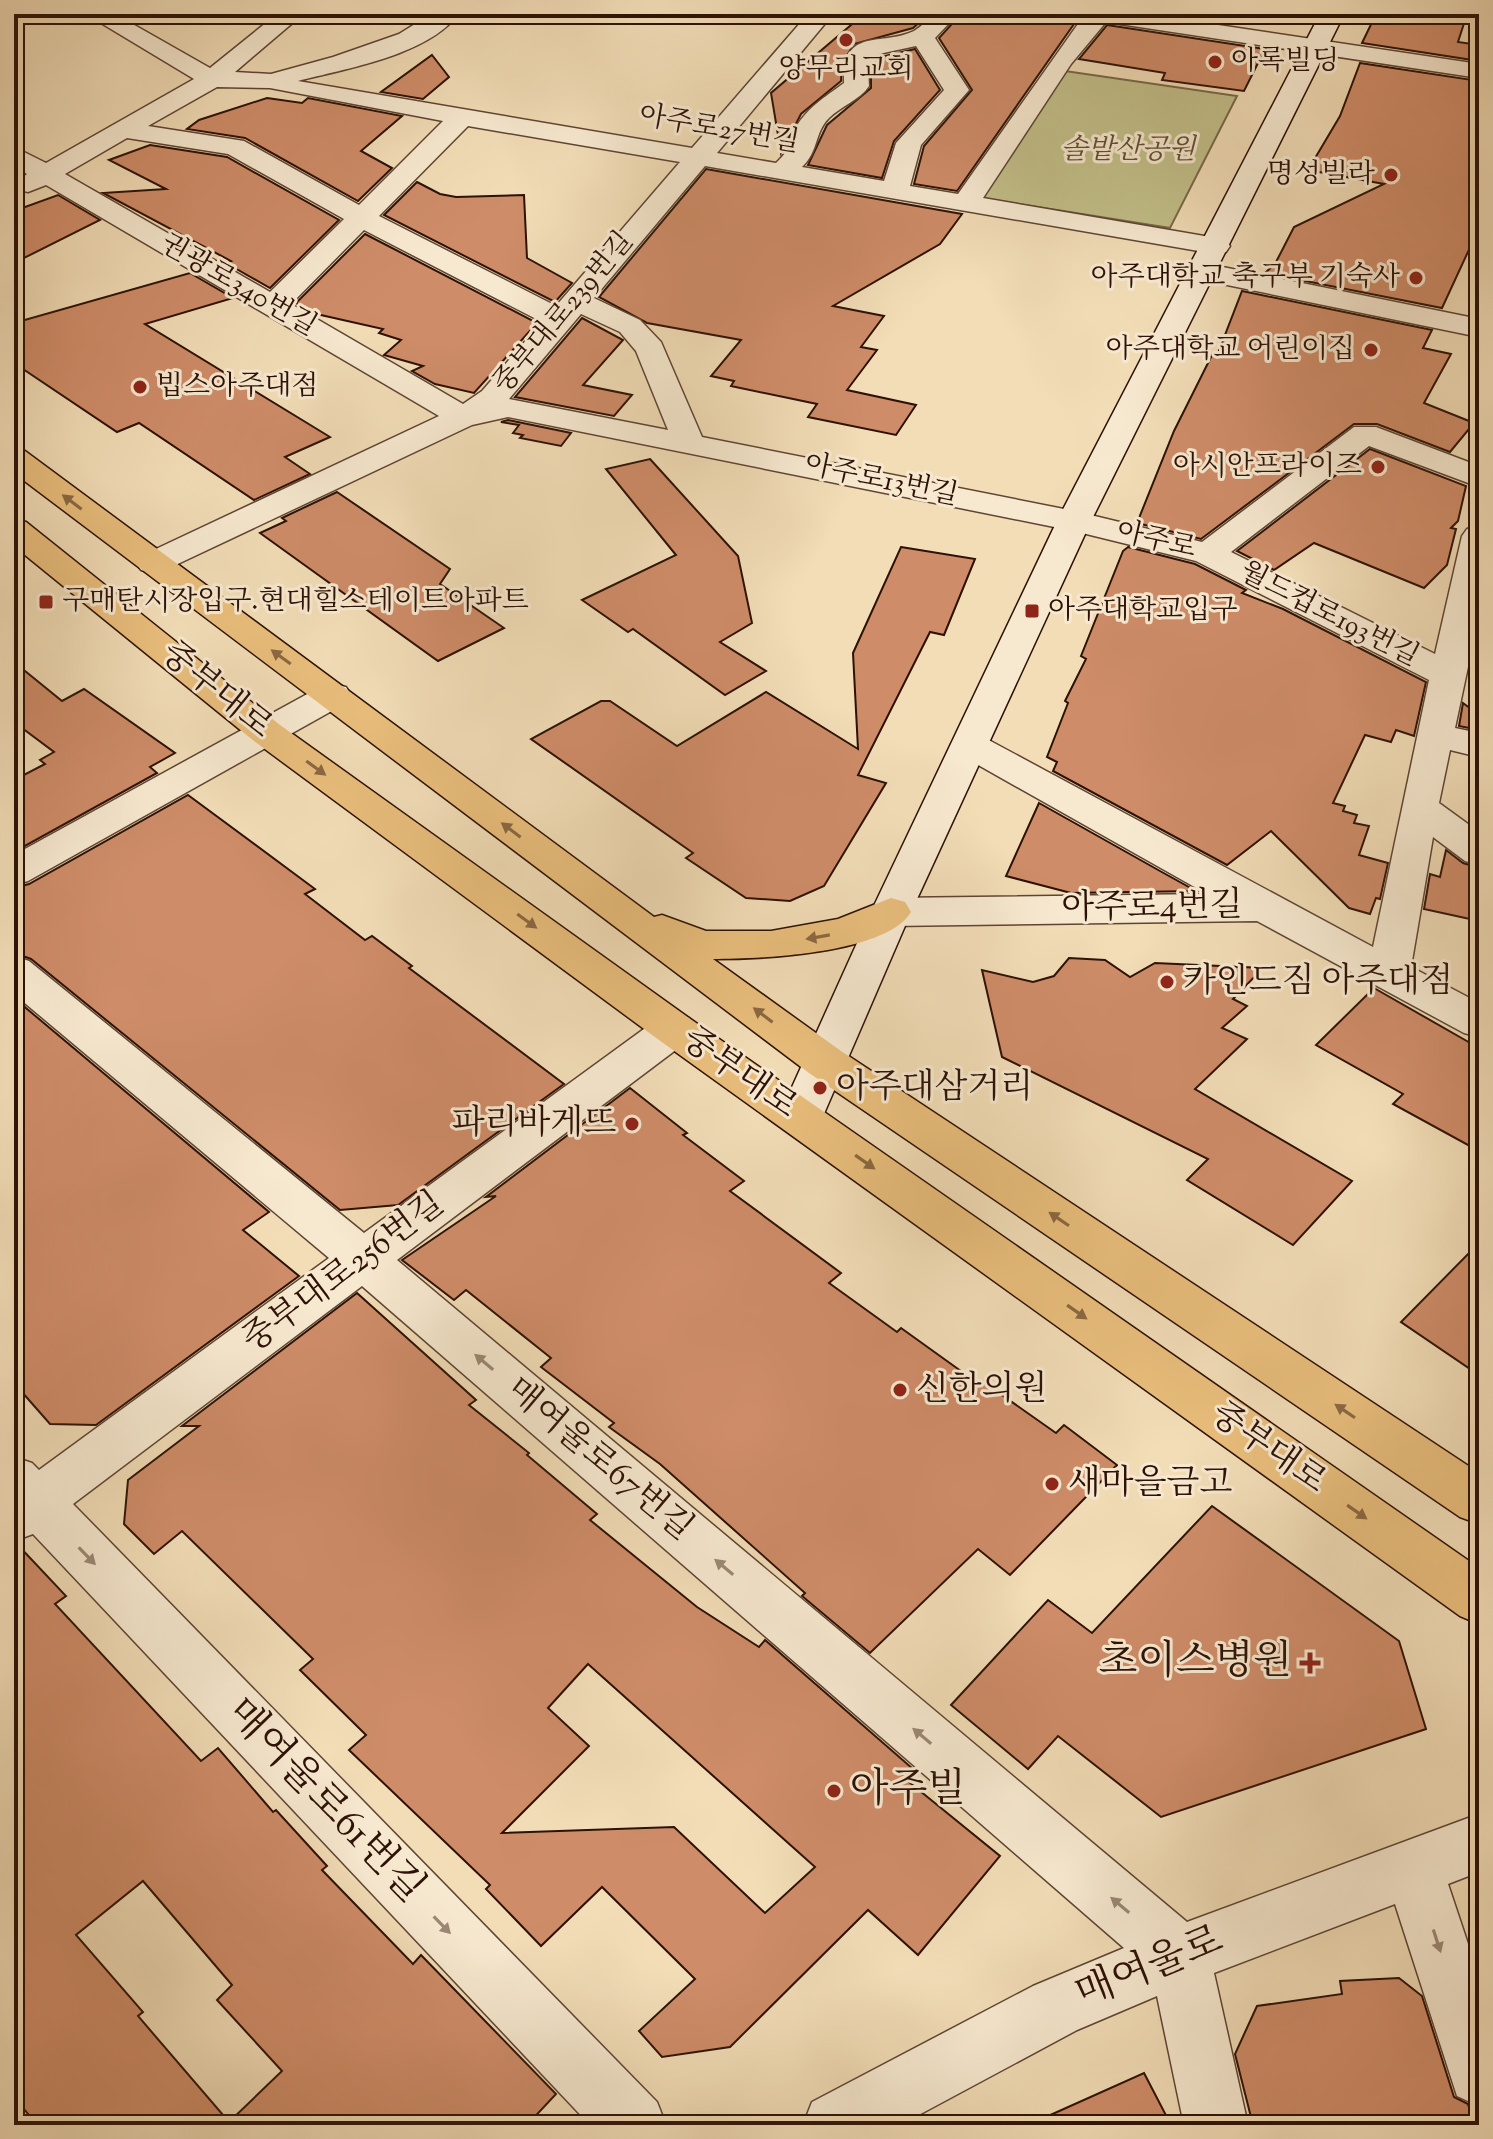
<svg xmlns="http://www.w3.org/2000/svg" width="1493" height="2139" viewBox="0 0 1493 2139" font-family="'Sorts Mill Goudy','Noto Serif KR',serif">
	<rect width="100%" height="100%" fill="#f2ddb7"/>
	<filter id="stains"><feTurbulence type="fractalNoise" baseFrequency=".0025" numOctaves="4"/><feColorMatrix values="0 0 0 0 .2 0 0 0 0 .09 0 0 0 0 .02 0 0 0 .5 -.17"/></filter>
	<radialGradient id="worn" r=".72"><stop offset=".6" stop-color="#630" stop-opacity="0"/><stop offset="1" stop-color="#630" stop-opacity=".3"/></radialGradient>
	<polygon fill="#c2bf89" stroke="#786848" stroke-width="2" points="1065,71 1237,96 1170,228 982,198"/>
	<g fill="#ce8c68" stroke="#2d1107" stroke-width="2" fill-rule="evenodd">
		<polygon points="864,14 929,14 913,28 854,44 842,64 841,81 801,114 781,153 771,93"/>
		<polygon points="961,14 1081,14 957,191 914,184 924,146 972,90 939,38"/>
		<polygon points="1376,14 1467,14 1458,42 1479,45 1479,61 1362,43"/>
		<polygon points="1107,25 1265,49 1244,91 1162,80 1165,73 1079,59"/>
		<polygon points="915,49 940,90 894,141 882,178 808,165 827,125 871,88 871,69 876,58"/>
		<polygon points="432,55 449,77 423,99 381,92"/>
		<polygon points="1360,63 1479,81 1479,228 1442,308 1265,273 1275,264 1294,227 1384,184 1308,170 1340,116"/>
		<polygon points="267,98 302,103 308,98 402,116 361,151 392,168 358,201 245,138 187,129 199,120"/>
		<polygon points="150,145 227,157 339,220 270,288 226,263 231,261 103,193 166,189 109,160"/>
		<polygon points="706,169 962,214 940,244 833,306 884,316 861,347 877,350 847,390 916,405 896,435 808,417 817,404 731,386 734,381 711,376 741,340 647,323 599,297"/>
		<polygon points="417,182 440,194 456,197 524,195 527,258 572,283 555,302 384,215"/>
		<polygon points="58,195 100,220 14,263 14,211"/>
		<polygon points="365,234 537,323 474,393 435,384 412,371 423,366 384,355 401,340 379,333 383,329 312,313 296,303"/>
		<polygon points="190,273 233,298 145,324 330,437 285,457 310,474 254,500 139,423 117,432 14,363 14,323"/>
		<polygon points="1242,291 1432,330 1423,348 1451,354 1424,403 1474,423 1450,452 1377,424 1354,424 1201,539 1137,523 1174,431 1213,353 1218,353"/>
		<polygon points="582,318 623,340 583,385 632,395 614,416 515,397"/>
		<polygon points="508,420 571,433 561,446 520,438 523,435 513,433 519,425 501,422"/>
		<polygon points="1370,449 1466,486 1458,521 1451,528 1456,529 1447,565 1424,588 1314,543 1274,570 1237,551"/>
		<polygon points="650,459 738,556 752,623 720,642 766,671 725,695 633,629 628,632 582,600 676,555 606,469"/>
		<polygon points="337,492 450,569 440,584 504,628 438,661 260,533 286,521 282,518"/>
		<polygon points="901,547 975,559 944,635 930,632 858,775 886,783 824,886 790,901 746,898 686,858 693,853 531,739 601,701 610,701 677,746 766,692 858,749 853,653"/>
		<polygon points="1128,547 1195,564 1246,590 1242,593 1283,609 1426,682 1414,736 1396,730 1391,742 1365,735 1333,803 1345,806 1343,811 1357,815 1354,823 1369,826 1359,855 1388,863 1380,899 1376,898 1370,914 1349,908 1271,831 1227,865 1053,771 1057,762 1047,757 1068,703 1065,701 1086,659 1081,656 1123,551"/>
		<polygon points="14,662 62,701 84,689 175,753 150,767 157,773 14,852 14,780 45,764 40,760 54,752 14,722"/>
		<polygon points="1463,703 1479,715 1479,730 1459,726"/>
		<polygon points="188,795 315,889 305,894 365,940 372,936 412,966 409,968 564,1084 398,1205 340,1210 31,959 14,953 14,888 29,884"/>
		<polygon points="1039,803 1160,871 1196,891 1071,893 1006,876"/>
		<polygon points="1446,850 1463,863 1479,868 1479,921 1424,909 1430,874 1440,877"/>
		<polygon points="1069,958 1105,960 1130,977 1155,963 1263,968 1233,999 1247,1006 1222,1028 1247,1039 1195,1089 1352,1181 1293,1245 1187,1180 1208,1159 1002,1057 982,970 1033,982 1054,976"/>
		<polygon points="1374,988 1479,1048 1479,1151 1393,1104 1403,1094 1316,1045"/>
		<polygon points="14,998 269,1212 243,1230 299,1276 96,1425 50,1424 14,1383"/>
		<polygon points="630,1088 687,1133 683,1135 744,1181 730,1191 841,1273 829,1283 897,1332 901,1328 979,1384 982,1381 1056,1433 1064,1425 1117,1465 1010,1575 978,1549 870,1653 802,1596 805,1593 660,1464 609,1427 614,1423 541,1367 551,1358 466,1290 454,1300 402,1260 496,1196 486,1197"/>
		<polygon points="1479,1243 1479,1375 1401,1322"/>
		<path d="M357,1293L476,1400L469,1405L529,1453L527,1455L597,1514L590,1520L697,1607L759,1647L765,1640L913,1769L904,1778L1000,1856L918,1955L868,1910L730,2047L662,2057L639,2031L695,1979L602,1887L541,1946L486,1889L490,1885L349,1750L366,1735L300,1670L313,1659L182,1531L154,1554L124,1524L128,1480L199,1426H182ZM588,1664L815,1867L765,1913L674,1827L502,1833L589,1746L548,1708Z"/>
		<polygon points="1212,1506 1399,1641 1426,1729 1161,1817 1058,1736 1028,1769 951,1705 1048,1600 1092,1633"/>
		<path d="M16,1543L66,1596L55,1604L201,1761L218,1748L273,1812L276,1810L327,1866L322,1870L413,1964L421,1955L556,2094L527,2125H37L14,2097ZM143,1881L232,1985L217,2000L282,2071L229,2122L138,2016L143,2012L76,1935Z"/>
		<polygon points="1399,1978 1422,1996 1454,2097 1468,2104 1474,2125 1253,2125 1235,2054 1257,2006 1342,1994 1340,1981"/>
		<polygon points="1144,2073 1171,2125 1028,2125"/>
	</g>
	<g fill="none" stroke-linecap="round" stroke-linejoin="round">
		<defs>
			<g id="street">
				<path d="M86,14H115L210,68L277,14H303L235,72L271,74L333,57L399,34L431,14H458C429,55 344,69 298,81L692,148L808,14H833L717,153L776,163C791,149 787,146 794,131C805,109 825,97 844,83C842,26 880,47 914,31C921,27 927,20 933,14H958L935,38L969,90L921,145L910,186L958,194L1085,14H1144L1479,64V78L1106,22L1071,64L983,198L1216,238L1226,240L1230,246L1226,252L1216,254L705,166L594,298L640,320L661,342L702,437L1074,511L1202,542L1354,427H1376L1479,466V487L1369,446L1231,552L1435,654L1462,536L1467,529L1479,526V615L1455,728L1479,733V757L1450,750L1439,803L1479,832V865L1465,861L1433,837L1411,967L1479,1003V1037L1464,1033L1257,921L891,926L877,922L871,912L877,902L891,898L1207,894L957,753L951,745L957,737L970,733L983,737L1373,947L1429,680L1196,561L1074,531L508,417L472,425L165,570L153,573L141,570L136,563L141,556L439,416L46,185L28,192L19,190L15,184L27,174L14,166V147L46,163L194,79ZM916,46L944,90L896,143L884,181L802,167C819,151 814,133 829,118C841,106 860,100 869,86L868,68L874,55ZM217,87L270,88L443,121L359,205L244,141L148,126ZM468,126L680,162L556,306L379,216ZM127,138L228,154L344,219L270,292L65,174ZM364,230L542,322L482,391L463,404L291,304ZM581,314L620,332L636,351L668,430L509,399Z"/>
				<polygon points="1203,263 1479,319 1479,337 1193,278 1189,272 1193,266"/>
				<polygon points="333,684 346,687 351,695 346,703 28,881 14,885 14,855 320,687"/>
				<polygon points="14,956 29,961 364,1233 659,1018 674,1013 689,1018 696,1029 689,1040 397,1260 1187,1922 1479,1814 1479,1872 1448,1884 1479,1977 1479,2106 1457,2096 1395,1904 1214,1973 1248,2125 1184,2125 1157,1996 1077,2030 900,2125 803,2125 812,2102 1033,1986 1124,1948 362,1286 73,1504 657,2102 666,2125 590,2125 33,1534 14,1541 14,1457 32,1463 39,1470 329,1258 14,994"/>
			</g>
			<polygon id="secondary" points="1320,14 1344,14 1091,521 911,912 823,1116 817,1128 801,1133 785,1128 779,1116 871,912 1057,521"/>
			<g id="primary">
				<path d="M14,448L25,451L654,917L662,915L706,931H771L838,919L891,898L905,902L911,912C886,954 759,959 713,959L841,1051L1479,1473V1524L1460,1517L809,1073L14,473Z"/>
				<polygon points="14,519 26,522 280,725 689,1018 1479,1568 1479,1624 1460,1616 659,1040 254,741 14,546"/>
			</g>
		</defs>
		<use href="#street" stroke="#5e4433" stroke-width="3"/>
		<use href="#secondary" stroke="#2d1107" stroke-width="3"/>
		<use href="#primary" stroke="#2d1107" stroke-width="3"/>
		<use href="#street" fill="#f7e9d0" fill-rule="evenodd"/>
		<use href="#secondary" fill="#f7e9d0" fill-rule="evenodd"/>
		<use href="#primary" fill="#e9be7c" fill-rule="evenodd"/>
	</g>
	<defs><path id="oneway-solid" d="M-6-.8H1V-3.2L6.5 0L1 3.2V.8H-6Z" transform="scale(2)"/></defs>
	<g fill="#8b6842">
		<use href="#oneway-solid" transform="translate(72 502) rotate(-143)"/>
		<use href="#oneway-solid" transform="translate(281 657) rotate(-144)"/>
		<use href="#oneway-solid" transform="translate(316 768) rotate(36)"/>
		<use href="#oneway-solid" transform="translate(511 830) rotate(-143)"/>
		<use href="#oneway-solid" transform="translate(527 921) rotate(36)"/>
		<use href="#oneway-solid" transform="translate(818 937) rotate(170)"/>
		<use href="#oneway-solid" transform="translate(763 1015) rotate(-143)"/>
		<use href="#oneway-solid" transform="translate(865 1162) rotate(35)"/>
		<use href="#oneway-solid" transform="translate(1059 1219) rotate(-146)"/>
		<use href="#oneway-solid" transform="translate(1077 1312) rotate(35)"/>
		<use href="#oneway-solid" transform="translate(1345 1411) rotate(-146)"/>
		<use href="#oneway-solid" transform="translate(1357 1512) rotate(35)"/>
	</g>
	<g fill="#9c8876">
		<use href="#oneway-solid" transform="translate(484 1362) rotate(-140)"/>
		<use href="#oneway-solid" transform="translate(87 1556) rotate(46)"/>
		<use href="#oneway-solid" transform="translate(724 1567) rotate(-140)"/>
		<use href="#oneway-solid" transform="translate(922 1736) rotate(-140)"/>
		<use href="#oneway-solid" transform="translate(1120 1905) rotate(-140)"/>
		<use href="#oneway-solid" transform="translate(442 1925) rotate(46)"/>
		<use href="#oneway-solid" transform="translate(1437 1941) rotate(72)"/>
	</g>
	<g fill="#8f2418" stroke="#f7e9d0" stroke-width="3">
		<circle cx="846" cy="40" r="8"/>
		<circle cx="1215" cy="62" r="8"/>
		<circle cx="1391" cy="175" r="8"/>
		<circle cx="1416" cy="278" r="8"/>
		<circle cx="1371" cy="350" r="8"/>
		<circle cx="140" cy="387" r="8"/>
		<circle cx="1378" cy="467" r="8"/>
		<rect x="38" y="594" width="16" height="16" rx="4"/>
		<rect x="1024" y="603" width="16" height="16" rx="4"/>
		<circle cx="1167" cy="982" r="8"/>
		<circle cx="820" cy="1088" r="8"/>
		<circle cx="632" cy="1124" r="8"/>
		<circle cx="900" cy="1390" r="8"/>
		<circle cx="1052" cy="1484" r="8"/>
		<path d="M1306 1651h8v8h8v8h-8v8h-8v-8h-8v-8h8z"/>
		<circle cx="834" cy="1791" r="8"/>
	</g>
	<g text-anchor="middle" dominant-baseline="central" stroke-width="6" stroke-linejoin="round" paint-order="stroke">
		<g font-size="28" fill="#2d1107" stroke="#f7e9d0" text-anchor="start">
			<text x="1231" y="62">아록빌딩</text>
			<text x="846" y="70" text-anchor="middle">양무리교회</text>
			<text x="1375" y="175" text-anchor="end">명성빌라</text>
			<text x="1400" y="278" text-anchor="end">아주대학교 축구부 기숙사</text>
			<text x="1355" y="350" text-anchor="end">아주대학교 어린이집</text>
			<text x="156" y="387">빕스아주대점</text>
			<text x="1362" y="467" text-anchor="end">아시안프라이즈</text>
			<text x="62" y="602">구매탄시장입구.현대힐스테이트아파트</text>
			<text x="1048" y="611">아주대학교입구</text>
		</g>
		<g font-size="28" fill="#2d1107" stroke="#f7e9d0">
			<text transform="translate(719 130) rotate(10)">아주로27번길</text>
			<text transform="translate(238 286) rotate(30)">권광로340번길</text>
			<text transform="translate(564 313) rotate(-50)">중부대로239번길</text>
			<text transform="translate(881 481) rotate(12)">아주로13번길</text>
			<text transform="translate(1156 541) rotate(13)">아주로</text>
			<text transform="translate(1329 615) rotate(27)">월드컵로193번길</text>
		</g>
		<g font-size="28" font-style="italic" fill="#614e34" stroke="#f7e9d0">
			<text x="1128" y="151">솔밭산공원</text>
		</g>
		<g font-size="34" fill="#2d1107" stroke="#f7e9d0">
			<text transform="translate(216 691) rotate(39)">중부대로</text>
			<text transform="translate(1152 908) rotate(-1)">아주로4번길</text>
			<text transform="translate(739 1074) rotate(35)">중부대로</text>
			<text transform="translate(344 1273) rotate(-37)">중부대로256번길</text>
			<text transform="translate(1268 1449) rotate(35)">중부대로</text>
			<text transform="translate(599 1460) rotate(40)">매여울로67번길</text>
		</g>
		<g font-size="34" fill="#2d1107" stroke="#f7e9d0" text-anchor="start">
			<text x="1183" y="982">카인드짐 아주대점</text>
			<text x="836" y="1088">아주대삼거리</text>
			<text x="616" y="1124" text-anchor="end">파리바게뜨</text>
			<text x="916" y="1390">신한의원</text>
			<text x="1068" y="1484">새마을금고</text>
		</g>
		<g font-size="40" fill="#2d1107" stroke="#f7e9d0" text-anchor="end">
			<text x="1292" y="1663">초이스병원</text>
			<text x="850" y="1791" text-anchor="start">아주빌</text>
		</g>
		<g font-size="40" fill="#2d1107" stroke="#f7e9d0">
			<text transform="translate(324 1802) rotate(46)">매여울로61번길</text>
			<text transform="translate(1150 1969) rotate(-22)">매여울로</text>
		</g>
	</g>
	<rect width="1493" height="2139" fill="none" stroke="#f2ddb7" stroke-width="48"/>
	<rect x="16" y="16" width="1461" height="2107" fill="none" stroke="#2d1107" stroke-width="4"/>
	<rect x="24" y="24" width="1445" height="2091" fill="none" stroke="#2d1107" stroke-width="2"/>
	<rect width="100%" height="100%" filter="url(#stains)"/>
	<rect width="100%" height="100%" fill="url(#worn)"/>
</svg>
